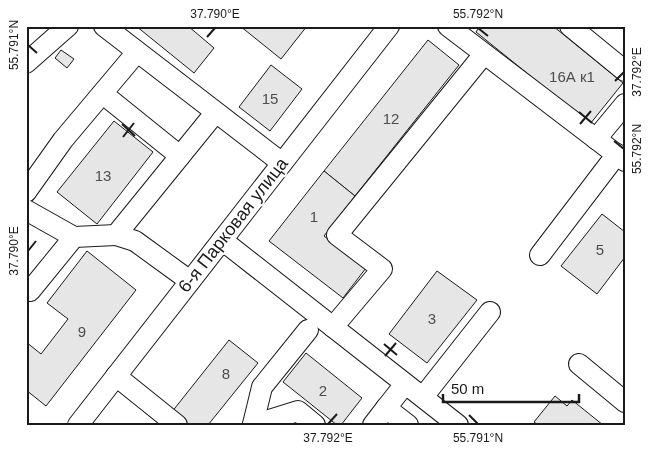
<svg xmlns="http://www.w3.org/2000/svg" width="651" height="451" viewBox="0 0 651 451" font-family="Arial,sans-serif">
	<rect width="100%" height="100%" fill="#fff"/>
	<g fill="#e6e6e6" stroke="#1a1a1a">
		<polygon points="136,26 188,26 214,48 194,73"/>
		<polygon points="240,26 307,26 281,59"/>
		<polygon points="480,26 553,26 623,83 590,124 476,32"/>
		<polygon points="428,40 459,65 355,196 324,171"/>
		<polygon points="61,50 74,59 67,68 55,58"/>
		<polygon points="271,65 302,89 270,131 239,107"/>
		<polygon points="114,121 153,152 97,224 57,192"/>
		<polygon points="324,171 355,196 324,236 366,268 343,298 269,241"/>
		<polygon points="602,214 625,232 625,257 597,294 561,266"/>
		<polygon points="87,251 136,290 46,406 26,390 26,342 41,354 68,319 47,303"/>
		<polygon points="437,271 477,300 427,363 389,334"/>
		<polygon points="229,340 258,363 208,425 186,425 171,413"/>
		<polygon points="306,353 362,398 341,425 337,425 283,382"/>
		<polygon points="555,396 567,406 572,400 603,425 538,425 534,422"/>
	</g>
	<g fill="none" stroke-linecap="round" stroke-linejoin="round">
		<defs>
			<g id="minor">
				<polyline points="104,26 282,163"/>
				<polyline points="448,26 625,161"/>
				<polyline points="570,26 625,71"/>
				<polyline points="26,63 68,26"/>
				<polyline points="103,94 180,156"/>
				<polyline points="596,139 625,104"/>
				<polyline points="26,192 63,140 137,52"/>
				<polyline points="26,210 74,237 30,291 26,288"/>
				<polyline points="74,237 116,235"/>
				<polyline points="222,240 458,425"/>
				<polyline points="540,255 617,154"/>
				<polyline points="190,281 135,241 116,235 215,113"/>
				<polyline points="333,327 382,269 337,235 484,54"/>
				<polyline points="579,364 625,402"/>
				<polyline points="116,376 177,425"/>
				<polyline points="405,384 386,408 408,425"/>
				<polyline points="423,397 490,312"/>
				<polyline points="253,424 262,387 308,330"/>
				<polyline points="78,425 389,26"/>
				<polyline points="253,425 298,411 315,425"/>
				<polyline points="373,425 386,408"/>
			</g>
		</defs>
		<use href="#minor" stroke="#1a1a1a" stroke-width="22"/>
		<use href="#minor" stroke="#fff" stroke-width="20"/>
	</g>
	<path fill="none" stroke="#1a1a1a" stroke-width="2" d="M478,28L488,36M207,37L215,28M28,45L37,53M615,81L624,72M579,112L592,123M122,124L135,136M580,124L591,111M123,137L134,123M614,141L624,149M28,251L36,241M384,344L397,355M385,356L396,343M469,415L478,424M328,424L337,414"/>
	<g text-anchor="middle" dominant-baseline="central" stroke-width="4" stroke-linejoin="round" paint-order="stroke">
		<g font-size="15" fill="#4d4d4d">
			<text x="572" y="76">16А к1</text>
			<text x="270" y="98">15</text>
			<text x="391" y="118">12</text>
			<text x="103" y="175">13</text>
			<text x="314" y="216">1</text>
			<text x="600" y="249">5</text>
			<text x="432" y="318">3</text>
			<text x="82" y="331">9</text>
			<text x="226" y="373">8</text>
			<text x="323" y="390">2</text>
		</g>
		<g font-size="18" fill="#1a1a1a" stroke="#fff">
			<text transform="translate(233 225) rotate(-52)">6-я Парковая улица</text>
		</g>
	</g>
	<rect width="651" height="451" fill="none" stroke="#ffffff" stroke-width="55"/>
	<path d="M443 394v8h136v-8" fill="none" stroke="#1a1a1a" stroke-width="2.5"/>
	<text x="451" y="394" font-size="15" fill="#1a1a1a" stroke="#ffffff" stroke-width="4" paint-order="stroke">50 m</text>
	<rect x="28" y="28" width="596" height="396" fill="none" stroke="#1a1a1a" stroke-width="2"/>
	<g font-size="12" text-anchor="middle" fill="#1a1a1a">
		<text x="215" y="18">37.790°E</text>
		<text x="478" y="18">55.792°N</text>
		<text transform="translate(14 45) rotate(-90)" y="4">55.791°N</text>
		<text transform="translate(637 72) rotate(-90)" y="4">37.792°E</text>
		<text transform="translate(637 149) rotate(-90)" y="4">55.792°N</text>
		<text transform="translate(14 251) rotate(-90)" y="4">37.790°E</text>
		<text x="328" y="442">37.792°E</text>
		<text x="478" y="442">55.791°N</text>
	</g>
</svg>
